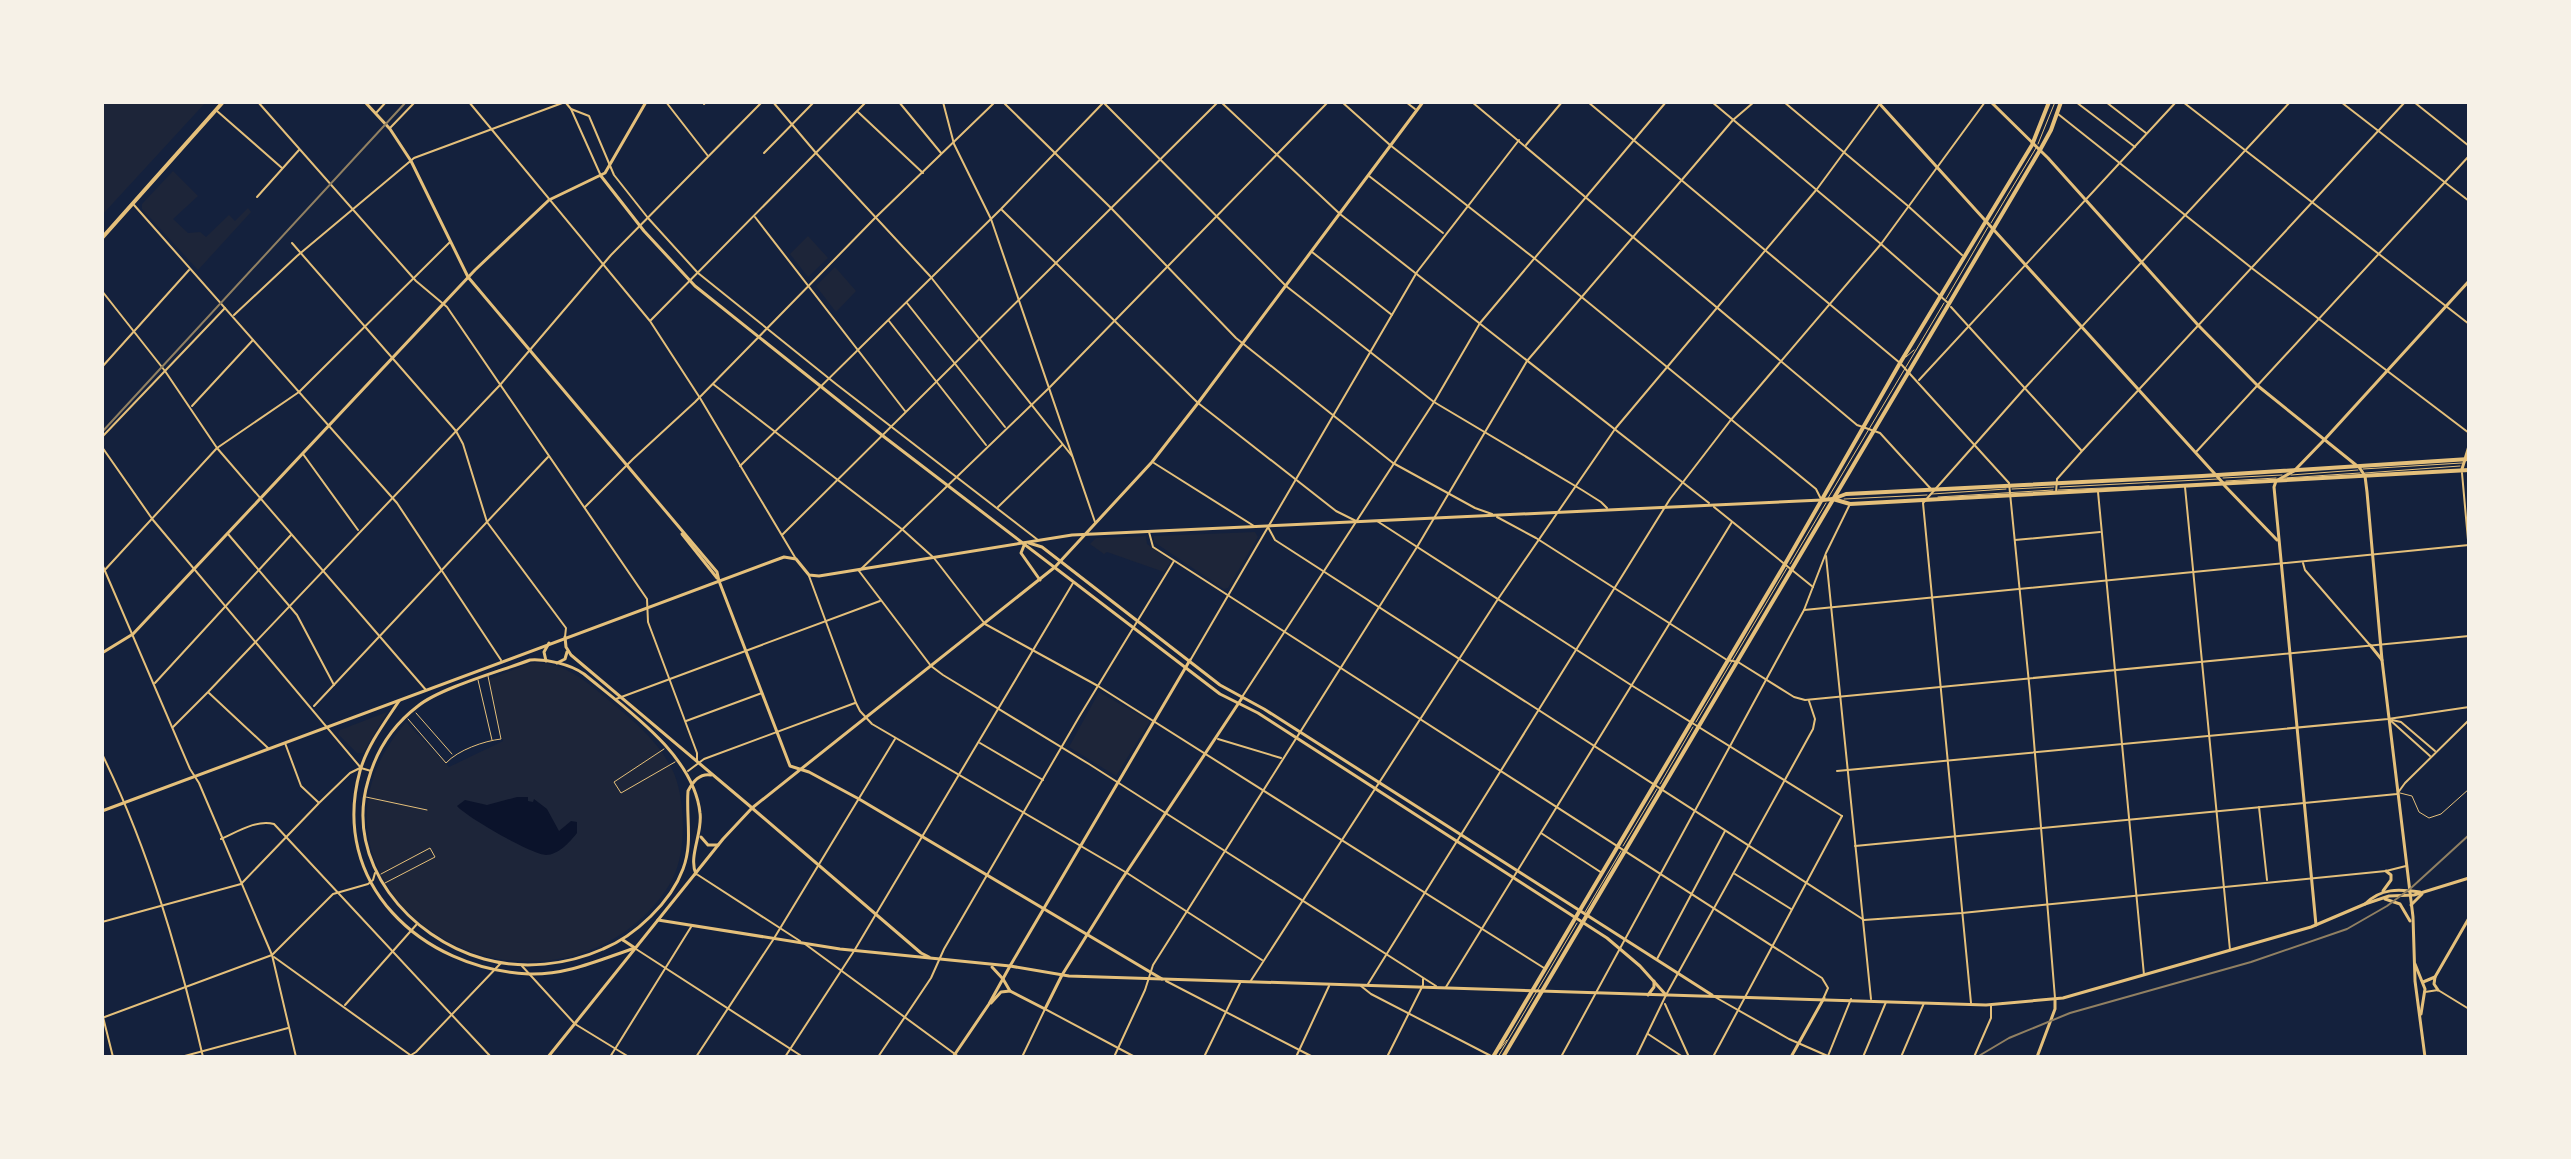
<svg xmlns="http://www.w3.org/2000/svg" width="2571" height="1159" viewBox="0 0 2571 1159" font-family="Commissioner,sans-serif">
	<rect width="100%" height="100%" fill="#14213d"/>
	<g fill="#1d2539">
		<polygon points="102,102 206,102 102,215"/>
		<polygon points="173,171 198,196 173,219 188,233 200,232 206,237 229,215 235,221 248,208 251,212 198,270 142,209 142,204"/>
		<polygon points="808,236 828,258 808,277 790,254"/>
		<polygon points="835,267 856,291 836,312 816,286"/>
		<polygon points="1255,532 1258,537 1228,588 1224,589 1154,542 1154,536"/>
		<polygon points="1146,536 1147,544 1171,561 1164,572 1107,552 1104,554 1090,544 1096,538"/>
		<path d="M531,663C562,661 583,679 605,697C630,718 656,738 671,767C686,795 687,850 673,878C659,906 631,931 604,944C461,1015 288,858 406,722L449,767L503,741L489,679Z"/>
		<polygon points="1099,692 1150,721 1116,776 1069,747"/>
		<polygon points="387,712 363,753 357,753 338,734 340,730"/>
	</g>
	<path fill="#0b132b" d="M517,797H528V801L533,802L534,799L547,809L559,831L571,821L577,822V833C570,842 558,855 546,855C532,855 465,816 457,806L465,800L487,805Z"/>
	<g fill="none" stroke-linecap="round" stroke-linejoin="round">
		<g stroke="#e5c07b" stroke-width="1">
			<polyline points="2038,144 2055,102"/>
			<polyline points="1991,223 2036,148"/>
			<polyline points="1946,299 1988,227"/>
			<polyline points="1906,357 1914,350"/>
			<polyline points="2363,469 2462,463"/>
			<polyline points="2365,473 2460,466"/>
			<polyline points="2291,475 2358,470"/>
			<polyline points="2223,478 2282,475"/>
			<polyline points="2285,478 2360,473"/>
			<polyline points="2226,481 2276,478"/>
			<polyline points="2060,487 2218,479"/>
			<polyline points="2012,489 2054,487"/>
			<polyline points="2058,490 2149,486"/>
			<polyline points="1932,494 2006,489"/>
			<polyline points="1938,497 2053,490"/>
			<polyline points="1828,498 1944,303"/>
			<polyline points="1844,499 1927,495"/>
			<polyline points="1790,564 1826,503"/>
			<polyline points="478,680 492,740"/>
			<polyline points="416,713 452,754"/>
			<path d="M408,719L446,763C458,750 484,741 501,739L488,676"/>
			<polyline points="1696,722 1787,568"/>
			<polyline points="664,749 614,782 621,793 675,762"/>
			<polyline points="1660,784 1693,727"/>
			<polyline points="2400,793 2412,796 2419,812 2429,818 2441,814 2469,789"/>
			<polyline points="366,797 427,810"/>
			<polyline points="1623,846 1657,789"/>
			<polyline points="381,874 430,848 435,857 385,883"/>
			<polyline points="1585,912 1621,851"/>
			<polyline points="1500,1049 1507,1040"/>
			<polyline points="1498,1057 1577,923"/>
		</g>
		<g stroke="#e5c07b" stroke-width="2">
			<polyline points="258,102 416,281 447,307 647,599 648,622 697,753 697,761"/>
			<polyline points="469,102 650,321 700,398 796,559"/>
			<polyline points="666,102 708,156"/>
			<polyline points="773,102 816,153 930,276 1072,456"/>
			<polyline points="899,102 941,153"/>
			<polyline points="943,102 954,144 991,219 1095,522"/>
			<polyline points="1003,102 1111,208 1236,338 1393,463 1475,508 1492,514"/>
			<polyline points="1103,102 1286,286 1434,402 1582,490 1601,502 1607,508"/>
			<polyline points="1221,102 1340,214 1709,503"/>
			<polyline points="1328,102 1049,388 859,571 931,666 943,675 1089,764 1436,986"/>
			<polyline points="1342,102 1390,145 1534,258 1816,489 1821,499"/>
			<polyline points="1406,102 1415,109"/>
			<polyline points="1472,102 1857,425 1880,433 1931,489"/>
			<polyline points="1588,102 1900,363 2009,483 2030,693 2055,998"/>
			<polyline points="1712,102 1881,244 1947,302"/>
			<polyline points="1784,102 1908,206 1962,255"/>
			<polyline points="2076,102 2135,147"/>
			<polyline points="2106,102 2146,133"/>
			<polyline points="2183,102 2469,324"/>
			<polyline points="2341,102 2469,201"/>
			<polyline points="2414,102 2469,146"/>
			<polyline points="566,103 571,109 601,176"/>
			<polyline points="704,104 706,102"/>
			<polyline points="571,109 589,116 614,175 648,218 698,273 836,384 1038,540"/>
			<polyline points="217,111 282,168"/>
			<polyline points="858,112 923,173"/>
			<polyline points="376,113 386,102"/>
			<polyline points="2058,114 2253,269 2469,433"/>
			<polyline points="390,128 415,102"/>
			<polyline points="1526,145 1562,102"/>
			<polyline points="764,153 814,102"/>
			<polyline points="1369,176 1443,233"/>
			<polyline points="257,197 299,150"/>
			<polyline points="134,205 397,503 501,660"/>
			<polyline points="1002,210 1198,403 1336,511 1356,521"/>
			<polyline points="755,217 905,411"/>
			<polyline points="292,243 456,431 463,444 487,522 566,628 565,637"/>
			<polyline points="1312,252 1392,315"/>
			<polyline points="102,291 165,371 217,448 426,690"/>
			<polyline points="907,303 1005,427"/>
			<polyline points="1951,307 2081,450"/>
			<polyline points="234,315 297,256 414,158 565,102"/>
			<polyline points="651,320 866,102"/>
			<polyline points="889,321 986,445"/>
			<polyline points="102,367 189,270"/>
			<polyline points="1919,380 2176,102"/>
			<polyline points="713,384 903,530 934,558 985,624 1098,686 1544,968"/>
			<polyline points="192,406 253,340"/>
			<polyline points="102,437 225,308"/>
			<polyline points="102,447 153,520 361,768 371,771"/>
			<polyline points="2196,452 2469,156"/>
			<polyline points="303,454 358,530"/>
			<polyline points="1154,463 1254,526"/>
			<polyline points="740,466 1001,209 1103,103"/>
			<polyline points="2462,473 2469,551"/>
			<polyline points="2185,487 2230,950"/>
			<polyline points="2098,492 2144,975"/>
			<polyline points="2056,493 2057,479 2082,451 2405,102"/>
			<polyline points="585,507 633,459 695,402 875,218 995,102"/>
			<polyline points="998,507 1062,445"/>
			<polyline points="1714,507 1813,587"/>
			<polyline points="1497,517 1536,538 1727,660 1738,662 1794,697 1805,700 2469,636"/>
			<polyline points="1377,521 1631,685 1842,816"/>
			<polyline points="1268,527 1275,540 1864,920 1962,913 2386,871 2406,866"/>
			<polyline points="1149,532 1153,547 1822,978 1828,988 1824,997"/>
			<polyline points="228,534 297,615 334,685"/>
			<polyline points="782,535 1218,102"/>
			<polyline points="2015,540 2100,532"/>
			<polyline points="1826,556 1871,999"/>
			<polyline points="2303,563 2305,570 2369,644"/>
			<polyline points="102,564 190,769 199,783 272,955 296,1057"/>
			<polyline points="102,573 217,448 299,392 450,242"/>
			<polyline points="809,576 856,703 860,711 872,724 1127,873 1262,960"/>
			<polyline points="1804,610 2469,545"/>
			<polyline points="1191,659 1417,272 1519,140"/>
			<polyline points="155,683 291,535"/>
			<polyline points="209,693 268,748"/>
			<polyline points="1242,697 1434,402 1480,323 1666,102"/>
			<polyline points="616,699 880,601"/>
			<polyline points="314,706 548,457"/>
			<polyline points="2390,720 2430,756"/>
			<polyline points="2392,720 2401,722 2435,751"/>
			<polyline points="686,721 762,693"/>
			<polyline points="173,727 208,692 500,385 611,255 762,102"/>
			<polyline points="1218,739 1281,758"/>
			<polyline points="285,743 301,786 318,802"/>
			<polyline points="980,743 1043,780"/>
			<path d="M102,754C149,850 179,954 203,1057"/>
			<polyline points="688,771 704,759 855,703"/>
			<polyline points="1837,771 2388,719 2469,707"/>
			<polyline points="2259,807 2267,880"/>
			<polyline points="1541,833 1602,873"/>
			<path d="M221,839C237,832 257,819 274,824L491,1057"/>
			<polyline points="1855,846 2397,794 2405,783 2469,720"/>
			<polyline points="1735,874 1791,909"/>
			<polyline points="698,875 800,941"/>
			<polyline points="102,922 241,884 319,803 350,773 360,768"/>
			<polyline points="805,944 959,1057"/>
			<polyline points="636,949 803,1057"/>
			<polyline points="274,957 413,1057"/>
			<polyline points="1657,959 1725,831"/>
			<polyline points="522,966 575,1024 629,1057"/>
			<polyline points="1166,981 1313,1057"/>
			<polyline points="1250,982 1498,599 1615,429 1817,189 1881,102"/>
			<polyline points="1368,984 1670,499 1730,421 1881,244 1985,102"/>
			<polyline points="1361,986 1371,994 1493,1057"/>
			<polyline points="1446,987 1732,522"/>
			<polyline points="2425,992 2438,990 2469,1009"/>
			<polyline points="1715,997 1789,1039 1830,1057"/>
			<polyline points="1971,1003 1923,503 2024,389 2290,102"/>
			<polyline points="1665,1004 1689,1057"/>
			<polyline points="345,1005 417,924"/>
			<polyline points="102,1013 113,1057"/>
			<polyline points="102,1018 272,955 333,894 368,884 373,880 375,873"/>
			<polyline points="1648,1034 1683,1057"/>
			<polyline points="1828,1056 1851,999"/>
			<polyline points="181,1057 288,1028"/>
			<polyline points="408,1057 416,1052 501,963"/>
			<polyline points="610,1057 691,927"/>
			<polyline points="696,1057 773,940 895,739"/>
			<polyline points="785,1057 854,951 1073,583"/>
			<polyline points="878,1057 931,978 944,949 1079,717 1174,561"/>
			<polyline points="1022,1057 1045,1009 1135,1057"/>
			<polyline points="1114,1057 1145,990 1153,965 1417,547 1527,361 1733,120 1754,102"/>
			<polyline points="1204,1057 1240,983"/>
			<polyline points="1296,1057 1329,986"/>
			<polyline points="1387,1057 1423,985 1423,979"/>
			<polyline points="1561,1057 1804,610 1826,553 1849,506"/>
			<polyline points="1636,1057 1666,995 1813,729 1815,719 1809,701"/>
			<polyline points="1713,1057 1842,816"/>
			<polyline points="1863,1057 1886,1002"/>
			<polyline points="1901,1057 1924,1003"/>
			<polyline points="1974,1057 1991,1018 1991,1006"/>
		</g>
		<g stroke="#e5c07b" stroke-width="3">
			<polyline points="1878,102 1993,229"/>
			<polyline points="1991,102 2048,158 2198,325 2258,386 2356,465"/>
			<polyline points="2462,469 2469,446"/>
			<polyline points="2224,485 2277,540"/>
			<polyline points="719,581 790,766 809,772 859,799 1162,979"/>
			<polyline points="2370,645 2382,660"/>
			<polyline points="102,653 133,634 475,270 549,200 605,173 646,102"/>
			<polyline points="752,808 921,953 929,957"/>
			<polyline points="2316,925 2274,487 2276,481 2294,471 2325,439 2469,281"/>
			<polyline points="1010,966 1190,660"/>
			<polyline points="2435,977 2434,984 2438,990"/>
			<polyline points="1003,979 1010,991 1045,1009 1062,975 1120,882 1242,698"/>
			<polyline points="2423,982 2435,977 2469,918"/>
			<polyline points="991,1003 1001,992 1010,991"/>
		</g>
		<g stroke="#e5c07b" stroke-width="3">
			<polyline points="365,102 390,129 411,161 468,277 717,572 719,581"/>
			<polyline points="601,176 644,231 695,286 883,436 1220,694 1258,713 1607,938 1640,966 1666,995"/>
			<polyline points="1993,229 2224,484"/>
			<polyline points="2359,467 2365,476 2367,492 2382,660 2413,917 2415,981 2425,1057"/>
			<polyline points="682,534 717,578"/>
			<polyline points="1025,543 1021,553 1040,580"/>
			<polyline points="1029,543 1042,547 1220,685 1264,709 1712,995"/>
			<polyline points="565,637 566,647 571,655 751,807"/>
			<polyline points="546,661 544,652 549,643"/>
			<polyline points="557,663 565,659 567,652"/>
			<path d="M399,701C385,722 367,746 360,771C329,883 421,969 529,974C567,975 599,960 635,948"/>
			<polyline points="102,811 784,557 796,559 809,575 819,576 1072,535 1822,500"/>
			<polyline points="701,837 708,845 718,845"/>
			<path d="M696,874C688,857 703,832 700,813C694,755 626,709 584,674C570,664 547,659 530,660C501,671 440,688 418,706C393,725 376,751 368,781C344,862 409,938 484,959C523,970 567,965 603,949C635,936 671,902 683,869C693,843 686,818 688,791C693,781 700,773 711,775"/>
			<polyline points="2383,891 2391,880 2391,875 2386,871"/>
			<polyline points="2385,899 2400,904 2410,921"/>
			<path d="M2365,904C2381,888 2398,889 2420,892"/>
			<polyline points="2411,905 2422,894"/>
			<polyline points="658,920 840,949 1010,966 1069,976 1986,1005 2063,998 2311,927 2365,904 2389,896 2414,895 2469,878"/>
			<polyline points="623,940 635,948"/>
			<polyline points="2415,964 2425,989 2421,1014"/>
			<polyline points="992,967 1003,979"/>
			<polyline points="1648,995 1654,987 1654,981"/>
			<polyline points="548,1057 723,839 752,808 1055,567 1152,462 1198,403 1423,102"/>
			<polyline points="953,1057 989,1004 1010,966"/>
			<polyline points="1791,1057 1824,998"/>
			<polyline points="2037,1057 2055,1009 2055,999"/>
		</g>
		<g stroke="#e5c07b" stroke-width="4">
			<polyline points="102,238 223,102"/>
			<polyline points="1833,499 1850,504 2469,470"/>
			<polyline points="1822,500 1833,499 1846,494 2202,476 2469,459"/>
			<polyline points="1493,1057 1785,564 1900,363 2032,145 2049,102"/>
			<polyline points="1503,1057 2040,150 2051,130 2061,102"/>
		</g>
		<g stroke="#918062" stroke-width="2">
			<polyline points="102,432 406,102"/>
			<polyline points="1977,1057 2009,1038 2070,1013 2251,962 2347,929 2387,906 2411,888 2469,835"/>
		</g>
	</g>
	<rect width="2571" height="1159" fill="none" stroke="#f6f1e7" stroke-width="208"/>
</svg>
